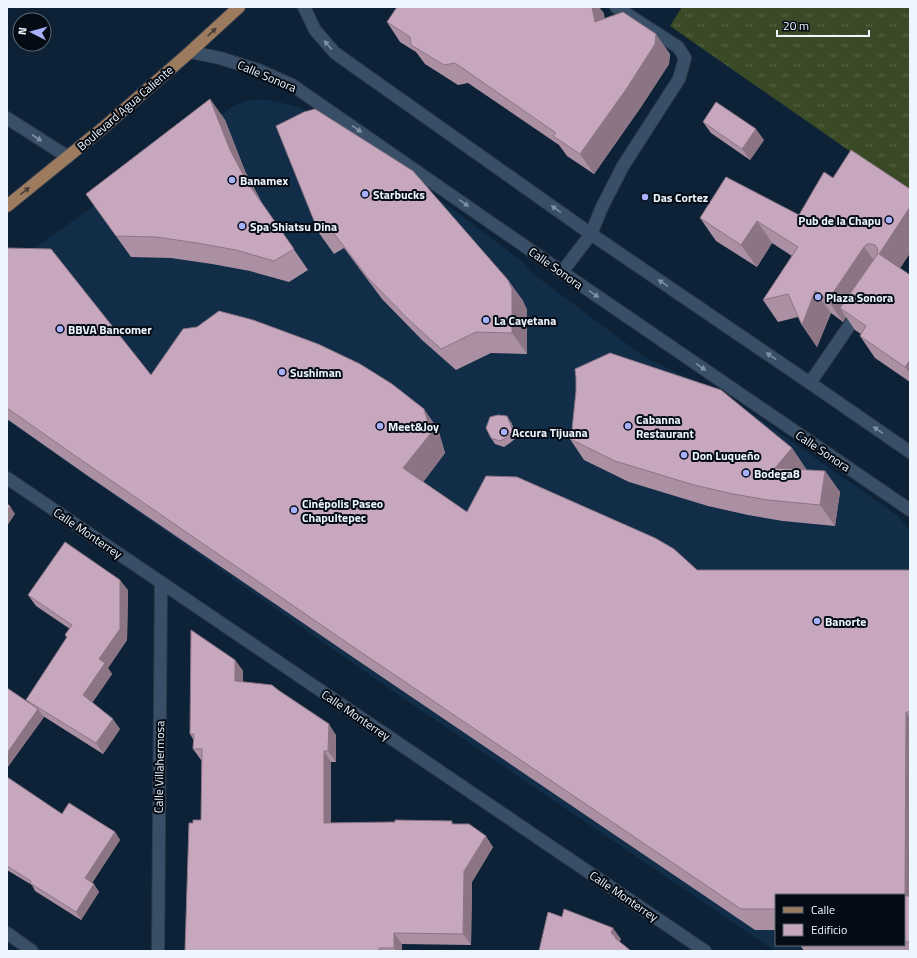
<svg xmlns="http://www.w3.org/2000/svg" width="917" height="958" viewBox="0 0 917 958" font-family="'Titillium Web',sans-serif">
	<defs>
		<pattern id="grass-tufts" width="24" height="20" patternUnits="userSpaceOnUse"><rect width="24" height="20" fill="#3a4a26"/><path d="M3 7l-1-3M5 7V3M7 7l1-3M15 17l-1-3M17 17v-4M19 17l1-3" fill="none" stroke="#576547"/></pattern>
	</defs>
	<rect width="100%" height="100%" fill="#0d2237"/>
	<path fill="#112d47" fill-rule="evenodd" d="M263,99L278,102L298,107L312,114L443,202L522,261L532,273L646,358L727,396L898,516L910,531V951H775L381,683L7,420V268L233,106L245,101ZM776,895H904V945H776Z"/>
	<polygon fill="url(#grass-tufts)" points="682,7 910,7 910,193 670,26"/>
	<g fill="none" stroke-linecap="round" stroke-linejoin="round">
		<defs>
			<g id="service">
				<polyline points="562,272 591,234 602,207 623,166 679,79 685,58 678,47 616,7"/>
				<polyline points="810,383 860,310"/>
			</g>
			<g id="minor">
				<polyline points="7,118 68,157"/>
				<polyline points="7,478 705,951"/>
				<polyline points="7,933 32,951"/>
				<polyline points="158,951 161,583"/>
			</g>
			<g id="tertiary">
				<polyline points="304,7 315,30 335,53 591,234 810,383 910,452"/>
				<polyline points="190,52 220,58 258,70 292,85 562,272 910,510"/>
			</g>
			<polyline id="primary" points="7,206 103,128 190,52 239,7"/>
		</defs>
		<use href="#service" stroke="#2f3a4b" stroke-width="14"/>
		<use href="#minor" stroke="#2f3a4b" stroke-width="14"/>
		<use href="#tertiary" stroke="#2f3a4b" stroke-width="14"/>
		<use href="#primary" stroke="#2f3a4b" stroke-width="14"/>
		<use href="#service" stroke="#384f67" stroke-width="12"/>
		<use href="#minor" stroke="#384f67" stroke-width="12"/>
		<use href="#tertiary" stroke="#384f67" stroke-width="12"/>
		<use href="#primary" stroke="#9d7b5f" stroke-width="12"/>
	</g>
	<g fill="#ab90a3">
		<polygon points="604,13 604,19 670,54 669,64 641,107 594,174 567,156 559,145 468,83 458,85 425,64 416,52 400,42 387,22"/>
		<polygon points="210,99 225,120 245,171 262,203 308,270 289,282 250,271 212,264 171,258 131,257 86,194"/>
		<polygon points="703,122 764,140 750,160 711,133"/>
		<polygon points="276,126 508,280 523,301 527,310 527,354 491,353 456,370 422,340 382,299 344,248 334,254 319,233"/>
		<polygon points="833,178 910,189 910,253 900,268 910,275 910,382 875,358 860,336 861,334 855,330 846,317 843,322 831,313 817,347 802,325 798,317 778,322 763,300 792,256 772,243 757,267 716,241 700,218 799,215"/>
		<polygon points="7,248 151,375 438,429 445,453 423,482 467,512 697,570 910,570 910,951 804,951 800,945 904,945 904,895 776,895 776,930 755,930 363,664 88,476 7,419"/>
		<polygon points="511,422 517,437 510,443 504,447 495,444 491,438"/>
		<polygon points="570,439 792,448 806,469 806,470 825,471 840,492 835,526 783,521 748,515 708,506 629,482 584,460"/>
		<polygon points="128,590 127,640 108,668 112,674 92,703 120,729 103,754 43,716 44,717 7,768 7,688 29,703 26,700 67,638 65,635 70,629 36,606 28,595"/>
		<polygon points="235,660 243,671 243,682 278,690 336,735 336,762 331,762 331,823 454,824 493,847 472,882 471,945 402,944 402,951 185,951 193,823 201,820 202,760 201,760 193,749 193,739 190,734"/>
		<polygon points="7,777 62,814 115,832 120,840 92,883 99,892 81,920 35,891 32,885 7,870"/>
	</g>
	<g fill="#8b7585">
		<polygon points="592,7 599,7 604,13 608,42 595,22"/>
		<polygon points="656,34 670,54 669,64 641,107 594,174 580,154"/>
		<polygon points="210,99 225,120 245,171 262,203 308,270 247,182 230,150"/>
		<polygon points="756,129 764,140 750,160 742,149"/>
		<polygon points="910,207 910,253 895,276 879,254"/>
		<polygon points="757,221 772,243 757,267 741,245"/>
		<polygon points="864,247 880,269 840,308 846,317 843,322 828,300"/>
		<polygon points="508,280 523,301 527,310 527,354 512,333"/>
		<polygon points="815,291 831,313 817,347 802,325"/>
		<polygon points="910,360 910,374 905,367"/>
		<polygon points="424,409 438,429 445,453 418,489 403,468"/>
		<polygon points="507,416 511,422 517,437 513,431"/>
		<polygon points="792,448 806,469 790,489 775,468"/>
		<polygon points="825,471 840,492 835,526 820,505"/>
		<polygon points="10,506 15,514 7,526 7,511"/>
		<polygon points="120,580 128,590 127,640 108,668 112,674 90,706 83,695 99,659"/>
		<polygon points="235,660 243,671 243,692 235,681"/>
		<polygon points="38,709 44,717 7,768 7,753"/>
		<polygon points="906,712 910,718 910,902 905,896"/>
		<polygon points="113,719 120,729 103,754 96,743"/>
		<polygon points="329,724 336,735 336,762 328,751"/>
		<polygon points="324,751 331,762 331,834 324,823"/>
		<polygon points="115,832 120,840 90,886 85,878"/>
		<polygon points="486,836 493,847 472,882 471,945 463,934 464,871"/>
		<polygon points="94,884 99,892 81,920 76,912"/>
		<polygon points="613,928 621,939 619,944 611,933"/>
		<polygon points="394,933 402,944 402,951 396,951 394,948"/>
	</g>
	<g fill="#c7a7be" stroke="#8b7585">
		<polygon points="397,7 592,7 595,22 623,12 656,34 655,44 627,88 580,154 553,136 556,133 455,63 444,65 411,45 410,37 387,22"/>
		<polygon points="210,99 230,150 247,182 294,249 274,261 236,250 197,243 156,237 116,236 86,194"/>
		<polygon points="716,102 756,129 742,149 703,122"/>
		<polygon points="315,109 413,171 508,280 512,289 512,333 476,332 441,349 408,319 368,278 329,227 319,233 276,126 304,112"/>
		<polygon points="851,150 910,189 910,207 879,254 910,275 910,360 905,367 860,336 866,326 840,308 877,255 878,251 877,248 875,245 871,244 867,244 864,247 828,300 815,291 802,325 788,294 763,300 798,247 757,221 741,245 700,218 726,177 799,215 824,172 833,178"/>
		<polygon points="7,248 51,249 151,375 183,329 197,327 219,311 253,320 318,344 360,364 392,384 424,409 431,433 403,468 467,512 486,476 517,477 655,538 674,549 697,570 910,570 910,712 906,712 905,896 910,896 910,942 904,942 904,895 776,895 776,909 741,909 349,644 74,455 7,408"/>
		<polygon points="610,353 721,390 792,448 775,468 825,471 820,505 768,500 733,494 694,485 615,461 570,439 572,430 576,391 576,378 575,369"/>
		<polygon points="498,415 507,416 513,431 506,438 500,441 491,438 486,428 490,417"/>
		<polygon points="7,504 10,506 7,511"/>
		<polygon points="65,542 120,580 120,629 99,659 105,663 83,695 113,719 96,743 26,700 67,637 65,635 72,625 28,595"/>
		<polygon points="191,630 235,660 235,681 272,685 278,690 329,724 328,751 324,751 324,823 395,822 395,820 452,821 452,824 469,824 486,836 464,871 463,934 394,933 394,948 379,948 379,951 185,951 189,823 193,823 193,820 201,820 202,749 193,749 194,734 190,734"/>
		<polygon points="7,688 38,709 7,753"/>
		<polygon points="7,777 62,814 69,803 115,832 85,878 94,884 76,912 30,883 31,881 7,866"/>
		<polygon points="564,909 613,928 611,933 615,936 615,938 631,951 539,951 548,912 562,917"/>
	</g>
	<defs><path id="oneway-solid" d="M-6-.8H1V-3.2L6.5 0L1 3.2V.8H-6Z"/></defs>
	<g fill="#493d36">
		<use href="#oneway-solid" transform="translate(212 32) rotate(-43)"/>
		<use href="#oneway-solid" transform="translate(25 191) rotate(-38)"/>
	</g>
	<g fill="#8091a3">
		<use href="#oneway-solid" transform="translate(328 45) rotate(-131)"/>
		<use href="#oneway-solid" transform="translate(357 129) rotate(35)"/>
		<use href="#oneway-solid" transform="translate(37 138) rotate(33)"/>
		<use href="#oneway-solid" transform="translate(464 203) rotate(35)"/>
		<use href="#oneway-solid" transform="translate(556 209) rotate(-145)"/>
		<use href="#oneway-solid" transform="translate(663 283) rotate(-146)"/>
		<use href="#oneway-solid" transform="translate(594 294) rotate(34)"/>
		<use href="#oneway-solid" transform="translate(771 356) rotate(-146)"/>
		<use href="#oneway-solid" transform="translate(701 367) rotate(34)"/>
		<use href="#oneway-solid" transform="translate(878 430) rotate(-145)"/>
	</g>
	<g fill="#a7b1fc" stroke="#040b14" stroke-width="1.5">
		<circle cx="232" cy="180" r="4"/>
		<circle cx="365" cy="194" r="4"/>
		<circle cx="645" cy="197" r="4"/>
		<circle cx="889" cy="220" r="4"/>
		<circle cx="242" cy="226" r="4"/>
		<circle cx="818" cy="297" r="4"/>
		<circle cx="486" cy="320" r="4"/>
		<circle cx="60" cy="329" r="4"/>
		<circle cx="282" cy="372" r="4"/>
		<circle cx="380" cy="426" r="4"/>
		<circle cx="628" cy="426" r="4"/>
		<circle cx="504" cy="432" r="4"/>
		<circle cx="684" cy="455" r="4"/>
		<circle cx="746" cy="473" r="4"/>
		<circle cx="294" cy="510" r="4"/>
		<circle cx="817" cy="621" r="4"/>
	</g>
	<g text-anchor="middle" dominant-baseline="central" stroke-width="4" stroke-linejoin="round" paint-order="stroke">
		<g font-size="12" fill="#edf5fe" stroke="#040b14">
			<text transform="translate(267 76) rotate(23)">Calle Sonora</text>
			<text transform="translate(125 108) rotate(-41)">Boulevard Agua Caliente</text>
			<text transform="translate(556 268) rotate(35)">Calle Sonora</text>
			<text transform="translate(823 451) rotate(34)">Calle Sonora</text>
			<text transform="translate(88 533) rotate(34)">Calle Monterrey</text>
			<text transform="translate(356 715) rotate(34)">Calle Monterrey</text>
			<text transform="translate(159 767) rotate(-89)">Calle Villahermosa</text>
			<text transform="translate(624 896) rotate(34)">Calle Monterrey</text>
		</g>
		<g font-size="12" font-weight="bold" fill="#edf5fe" stroke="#040b14" text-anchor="start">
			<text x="240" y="180">Banamex</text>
			<text x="373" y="194">Starbucks</text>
			<text x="653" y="197">Das Cortez</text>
			<text x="881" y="220" text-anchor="end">Pub de la Chapu</text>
			<text x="250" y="226">Spa Shiatsu Dina</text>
			<text x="826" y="297">Plaza Sonora</text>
			<text x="494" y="320">La Cayetana</text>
			<text x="68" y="329">BBVA Bancomer</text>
			<text x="290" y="372">Sushiman</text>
			<text x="636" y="419">Cabanna<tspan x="636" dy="14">Restaurant</tspan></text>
			<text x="388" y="426">Meet&amp;Joy</text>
			<text x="512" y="432">Accura Tijuana</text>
			<text x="692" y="455">Don Luqueño</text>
			<text x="754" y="473">Bodega8</text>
			<text x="302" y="503">Cinépolis Paseo<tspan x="302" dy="14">Chapultepec</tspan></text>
			<text x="825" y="621">Banorte</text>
		</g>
	</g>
	<rect width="917" height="958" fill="none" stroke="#edf5fe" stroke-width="16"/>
	<rect x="775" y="894" width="130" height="52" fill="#040b14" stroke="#616972"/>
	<rect x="783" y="907" width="20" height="6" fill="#9d7b5f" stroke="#616972"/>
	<text x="811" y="914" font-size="12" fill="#edf5fe">Calle</text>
	<rect x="783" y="924" width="20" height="12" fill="#c7a7be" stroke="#616972"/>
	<text x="811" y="934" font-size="12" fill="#edf5fe">Edificio</text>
	<g transform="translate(32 32) rotate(276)"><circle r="19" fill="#040b14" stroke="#616972"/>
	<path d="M0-3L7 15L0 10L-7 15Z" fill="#a7b1fc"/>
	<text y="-6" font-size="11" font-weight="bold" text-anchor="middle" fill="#edf5fe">N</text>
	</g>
	<path d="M777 30v6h92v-6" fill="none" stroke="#edf5fe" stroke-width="2"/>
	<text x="783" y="30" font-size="12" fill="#edf5fe" stroke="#040b14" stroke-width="3" paint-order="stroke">20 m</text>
</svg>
